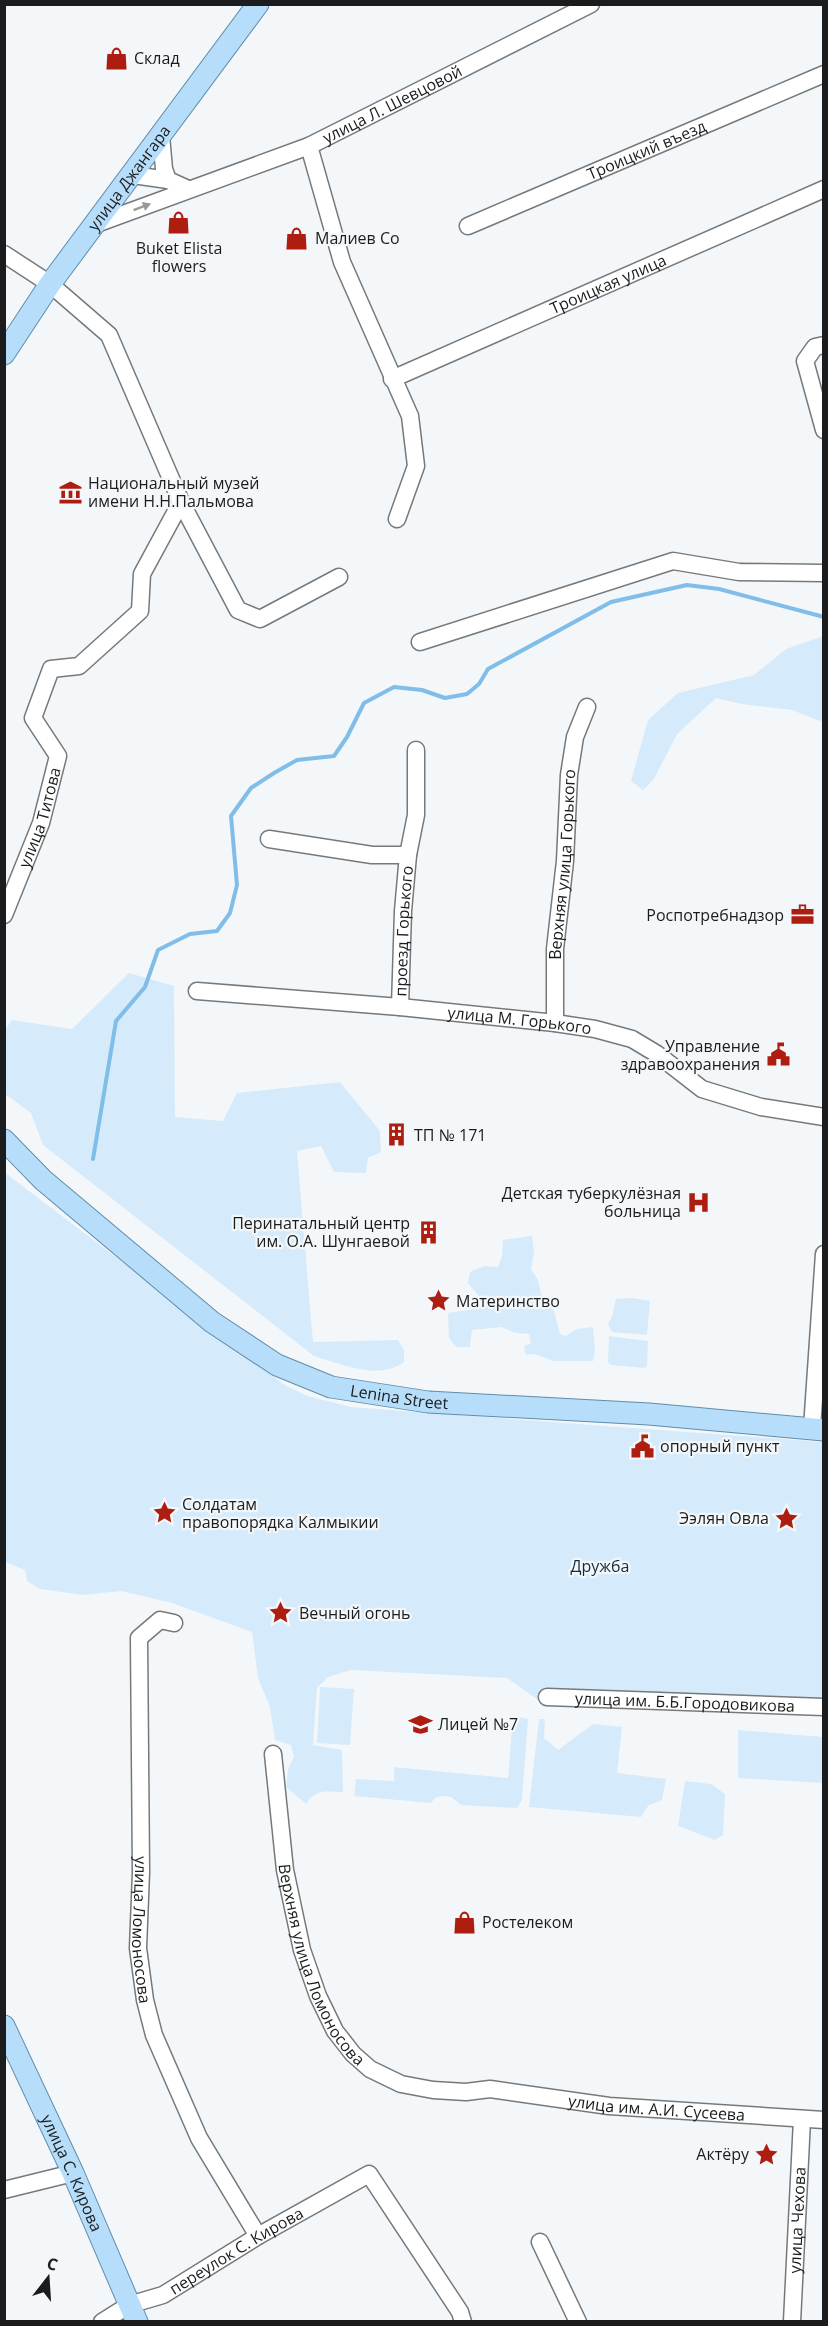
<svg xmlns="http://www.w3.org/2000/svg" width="828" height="2326" viewBox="0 0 828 2326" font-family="'Open Sans',sans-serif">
	<rect width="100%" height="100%" fill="#f4f7f9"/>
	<g fill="#d5ebfb">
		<polygon points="823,636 823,722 792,710 742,704 716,698 677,734 654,779 643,790 631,781 648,720 678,693 754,675 786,649"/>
		<path d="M129,973L174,986L175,1117L223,1121L237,1093L340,1082L380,1131L381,1152L368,1158L366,1173L334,1172L321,1146L297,1151L313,1342L398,1340L404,1350V1362C379,1381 341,1364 314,1356L43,1145L31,1113L5,1094V1030L12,1020L72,1029Z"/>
		<path d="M4,1172L286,1386L308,1396L351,1407L823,1442V1716L544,1704L507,1678L351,1670L328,1677L317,1688L313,1745L342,1750L343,1792C325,1792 317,1788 306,1804L286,1787L288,1769L294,1757L291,1745L275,1740L270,1707L258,1678L252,1632L172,1603L121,1591L83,1595L40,1589L27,1581L25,1570L5,1562Z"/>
		<polygon points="532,1236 534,1251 531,1269 538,1280 543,1302 552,1304 560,1334 566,1336 577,1329 593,1327 595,1350 593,1361 554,1361 534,1354 526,1355 524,1346 531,1343 529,1334 516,1333 501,1327 472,1330 470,1347 456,1347 449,1338 448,1313 482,1308 478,1295 468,1283 470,1272 484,1266 498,1267 502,1256 503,1240"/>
		<polygon points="634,1298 650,1301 647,1335 612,1332 608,1324 612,1317 616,1299"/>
		<polygon points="609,1336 648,1341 647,1366 644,1368 611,1365 608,1362"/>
		<polygon points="320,1687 354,1689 350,1745 317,1743"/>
		<polygon points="513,1716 528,1719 522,1800 517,1808 461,1805 451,1797 442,1796 435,1798 431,1803 354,1796 356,1779 394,1781 394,1767 508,1778"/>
		<polygon points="539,1719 545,1719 544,1738 558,1750 593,1724 622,1727 617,1773 666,1779 662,1800 648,1806 641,1817 529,1807"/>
		<polygon points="738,1730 823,1737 823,1783 738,1778"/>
		<polygon points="685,1781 711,1784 725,1794 723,1835 715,1840 678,1826"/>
	</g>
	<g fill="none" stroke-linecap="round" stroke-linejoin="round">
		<polyline stroke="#80bde8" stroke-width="4" points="93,1159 116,1021 145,987 158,950 190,934 217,931 230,913 237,885 231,816 251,788 274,773 297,760 334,756 347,737 364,703 394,687 422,690 445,698 467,694 479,684 488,669 611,602 687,585 719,589 824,617"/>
		<defs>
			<g id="minor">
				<polyline points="161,136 164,169 168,180 188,189"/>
				<polyline points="309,146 342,262 410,416 416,466 397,519"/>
				<polyline points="133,175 168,180"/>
				<path id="s1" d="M96,224L309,146L591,4"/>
				<path id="s2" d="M468,226L824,74"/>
				<polyline points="4,254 50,284 109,335 181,502 238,610 260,619 339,577"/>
				<polyline points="824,345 815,347 805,361 824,430"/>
				<path id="s3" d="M392,379L824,189"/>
				<polyline points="420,642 673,561 739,572 824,573"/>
				<polyline points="269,839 372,855 408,855"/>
				<path id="s4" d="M4,915L41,823L58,756L33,718L51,669L79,666L140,611L142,574L181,502"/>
				<path id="s5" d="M197,991L400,1007L555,1023L595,1029L632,1039L657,1054L702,1089L761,1107L824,1117"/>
				<path id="s6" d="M400,1007L403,911L408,855L416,815V750"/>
				<path id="s7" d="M555,1023V949L565,861L569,775L575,737L587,707"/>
				<polyline points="812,1428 824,1254"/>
				<path id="s8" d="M174,1623L160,1620L139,1638L141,1872L138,1948L145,2000L154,2035L199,2138L258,2236"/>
				<path id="s9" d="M547,1697L824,1707"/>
				<path id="s10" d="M273,1754L285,1870L302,1950L318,1996L335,2031L353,2054L370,2069L401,2084L433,2090L466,2092L490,2089L609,2106L824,2120"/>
				<polyline points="4,2190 73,2173"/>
				<polyline points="540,2242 578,2322"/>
				<path id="s11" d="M102,2322L129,2305L163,2295L258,2236L369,2174L460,2312L463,2322"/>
				<path id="s12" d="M792,2322L802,2119"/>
			</g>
			<g id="major">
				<path id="s13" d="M4,354L50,284L258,4"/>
				<path id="s14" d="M4,1140L43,1180L212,1322L277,1365L331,1387L428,1402L649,1414L824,1430"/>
				<path id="s15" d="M4,2026L73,2173L137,2322"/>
			</g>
		</defs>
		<use href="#minor" stroke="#76797b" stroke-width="19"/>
		<use href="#major" stroke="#618caa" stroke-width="23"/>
		<use href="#minor" stroke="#fff" stroke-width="16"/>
		<use href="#major" stroke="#b6defa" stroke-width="21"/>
	</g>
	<defs><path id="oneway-solid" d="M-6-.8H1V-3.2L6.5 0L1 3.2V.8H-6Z" transform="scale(1.5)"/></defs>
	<use fill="#989999" href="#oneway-solid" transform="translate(142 207) rotate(-21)"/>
	<defs>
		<symbol id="shop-bare" viewBox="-9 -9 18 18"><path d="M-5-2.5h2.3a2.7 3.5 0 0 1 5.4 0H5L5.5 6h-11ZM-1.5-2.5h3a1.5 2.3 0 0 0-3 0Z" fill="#ad1d10" stroke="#f4f7f9" stroke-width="2.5" paint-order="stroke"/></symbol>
		<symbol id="museum-bare" viewBox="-9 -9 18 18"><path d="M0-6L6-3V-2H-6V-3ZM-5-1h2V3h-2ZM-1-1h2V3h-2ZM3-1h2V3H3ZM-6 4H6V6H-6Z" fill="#ad1d10" stroke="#f4f7f9" stroke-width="2.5" paint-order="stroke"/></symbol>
		<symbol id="office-bare" viewBox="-9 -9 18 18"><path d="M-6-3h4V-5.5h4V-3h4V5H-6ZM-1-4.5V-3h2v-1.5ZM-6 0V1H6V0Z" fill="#ad1d10" stroke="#f4f7f9" stroke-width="2.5" paint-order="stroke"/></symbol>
		<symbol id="civic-bare" viewBox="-9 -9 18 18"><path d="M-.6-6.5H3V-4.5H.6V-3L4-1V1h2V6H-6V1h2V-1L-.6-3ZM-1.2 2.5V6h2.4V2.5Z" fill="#ad1d10" stroke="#f4f7f9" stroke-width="2.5" paint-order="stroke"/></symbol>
		<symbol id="building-bare" viewBox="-9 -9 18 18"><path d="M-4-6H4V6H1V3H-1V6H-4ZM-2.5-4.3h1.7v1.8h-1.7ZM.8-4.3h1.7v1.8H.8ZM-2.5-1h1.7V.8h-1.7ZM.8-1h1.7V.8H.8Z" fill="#ad1d10" stroke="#f4f7f9" stroke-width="2.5" paint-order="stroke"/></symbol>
		<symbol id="hospital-bare" viewBox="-9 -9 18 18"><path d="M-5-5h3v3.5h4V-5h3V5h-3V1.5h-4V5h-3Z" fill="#ad1d10" stroke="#f4f7f9" stroke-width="2.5" paint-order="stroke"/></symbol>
		<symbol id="sight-bare" viewBox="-9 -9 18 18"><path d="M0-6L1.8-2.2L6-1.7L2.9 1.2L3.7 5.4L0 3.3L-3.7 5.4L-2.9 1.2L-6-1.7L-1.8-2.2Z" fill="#ad1d10" stroke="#f4f7f9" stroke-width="2.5" paint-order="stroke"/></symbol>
		<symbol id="university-bare" viewBox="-9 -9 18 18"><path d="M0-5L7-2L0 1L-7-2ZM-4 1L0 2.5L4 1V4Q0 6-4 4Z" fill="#ad1d10" stroke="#f4f7f9" stroke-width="2.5" paint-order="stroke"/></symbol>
	</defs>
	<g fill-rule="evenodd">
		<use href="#shop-bare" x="100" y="42" width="33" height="33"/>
		<use href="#shop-bare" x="162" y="206" width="33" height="33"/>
		<use href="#shop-bare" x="280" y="222" width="33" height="33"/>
		<use href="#museum-bare" x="54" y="476" width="33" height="33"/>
		<use href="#office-bare" x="786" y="898" width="33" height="33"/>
		<use href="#civic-bare" x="762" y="1038" width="33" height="33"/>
		<use href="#building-bare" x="380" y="1118" width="33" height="33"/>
		<use href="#hospital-bare" x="682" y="1186" width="33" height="33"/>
		<use href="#building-bare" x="412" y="1216" width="33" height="33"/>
		<use href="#sight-bare" x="422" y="1284" width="33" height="33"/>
		<use href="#civic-bare" x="626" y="1430" width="33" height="33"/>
		<use href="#sight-bare" x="148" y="1496" width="33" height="33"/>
		<use href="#sight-bare" x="770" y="1502" width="33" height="33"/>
		<use href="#sight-bare" x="264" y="1596" width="33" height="33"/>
		<use href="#university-bare" x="404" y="1708" width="33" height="33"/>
		<use href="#shop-bare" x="448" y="1906" width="33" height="33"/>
		<use href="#sight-bare" x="750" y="2138" width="33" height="33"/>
	</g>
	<g text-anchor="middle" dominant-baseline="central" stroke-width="4.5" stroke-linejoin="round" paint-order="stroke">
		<g font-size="16" fill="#1b1c1d" stroke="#f4f7f9" text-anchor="start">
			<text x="134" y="58">Склад</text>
			<text x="315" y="238">Малиев Со</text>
			<text x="179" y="248" text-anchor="middle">Buket Elista<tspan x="179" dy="18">flowers</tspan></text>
			<text x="88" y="483">Национальный музей<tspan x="88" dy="18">имени Н.Н.Пальмова</tspan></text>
			<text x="784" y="915" text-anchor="end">Роспотребнадзор</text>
			<text x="760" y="1046" text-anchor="end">Управление<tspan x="760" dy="18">здравоохранения</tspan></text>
			<text x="414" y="1135">ТП № 171</text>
			<text x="681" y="1193" text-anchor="end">Детская туберкулёзная<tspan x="681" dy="18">больница</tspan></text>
			<text x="410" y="1223" text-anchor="end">Перинатальный центр<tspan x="410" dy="18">им. О.А. Шунгаевой</tspan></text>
			<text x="456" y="1301">Материнство</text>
			<text x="660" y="1446">опорный пункт</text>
			<text x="182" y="1504">Солдатам<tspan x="182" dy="18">правопорядка Калмыкии</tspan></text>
			<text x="769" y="1518" text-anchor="end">Ээлян Овла</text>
			<text x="299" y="1613">Вечный огонь</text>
			<text x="438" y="1724">Лицей №7</text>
			<text x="482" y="1922">Ростелеком</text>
			<text x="749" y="2154" text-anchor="end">Актёру</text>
		</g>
		<g font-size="16" fill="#1b1c1d" stroke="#f4f7f9">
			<text stroke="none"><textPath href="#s1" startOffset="320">улица Л. Шевцовой</textPath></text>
			<text stroke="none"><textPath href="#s2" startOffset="194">Троицкий въезд</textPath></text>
			<text stroke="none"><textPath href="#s13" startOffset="216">улица Джангара</textPath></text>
			<text stroke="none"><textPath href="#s3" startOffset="236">Троицкая улица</textPath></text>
			<text stroke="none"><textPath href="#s4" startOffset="104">улица Титова</textPath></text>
			<text stroke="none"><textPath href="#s7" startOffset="159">Верхняя улица Горького</textPath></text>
			<text stroke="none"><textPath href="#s6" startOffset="76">проезд Горького</textPath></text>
			<text stroke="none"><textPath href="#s5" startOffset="324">улица М. Горького</textPath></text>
			<text stroke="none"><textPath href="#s14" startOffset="482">Lenina Street</textPath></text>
			<text stroke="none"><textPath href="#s9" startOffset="138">улица им. Б.Б.Городовикова</textPath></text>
			<text stroke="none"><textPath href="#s8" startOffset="334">улица Ломоносова</textPath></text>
			<text stroke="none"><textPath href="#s10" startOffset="219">Верхняя улица Ломоносова</textPath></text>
			<text stroke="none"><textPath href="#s10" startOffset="630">улица им. А.И. Сусеева</textPath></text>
			<text stroke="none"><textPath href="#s15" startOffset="162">улица С. Кирова</textPath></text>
			<text stroke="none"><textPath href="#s12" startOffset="102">улица Чехова</textPath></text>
			<text stroke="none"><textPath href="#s11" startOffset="153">переулок С. Кирова</textPath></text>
		</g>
		<g font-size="16" fill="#122d40" stroke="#f4f7f9">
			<text x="600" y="1566">Дружба</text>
		</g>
	</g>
	<rect width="828" height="2326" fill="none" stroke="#1b1c1d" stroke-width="12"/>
	<g transform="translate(48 2278) rotate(17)" stroke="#f4f7f9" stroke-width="4.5" paint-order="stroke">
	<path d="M0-4.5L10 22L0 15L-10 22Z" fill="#1b1c1d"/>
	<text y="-9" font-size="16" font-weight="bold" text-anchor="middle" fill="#1b1c1d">С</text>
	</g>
</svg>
